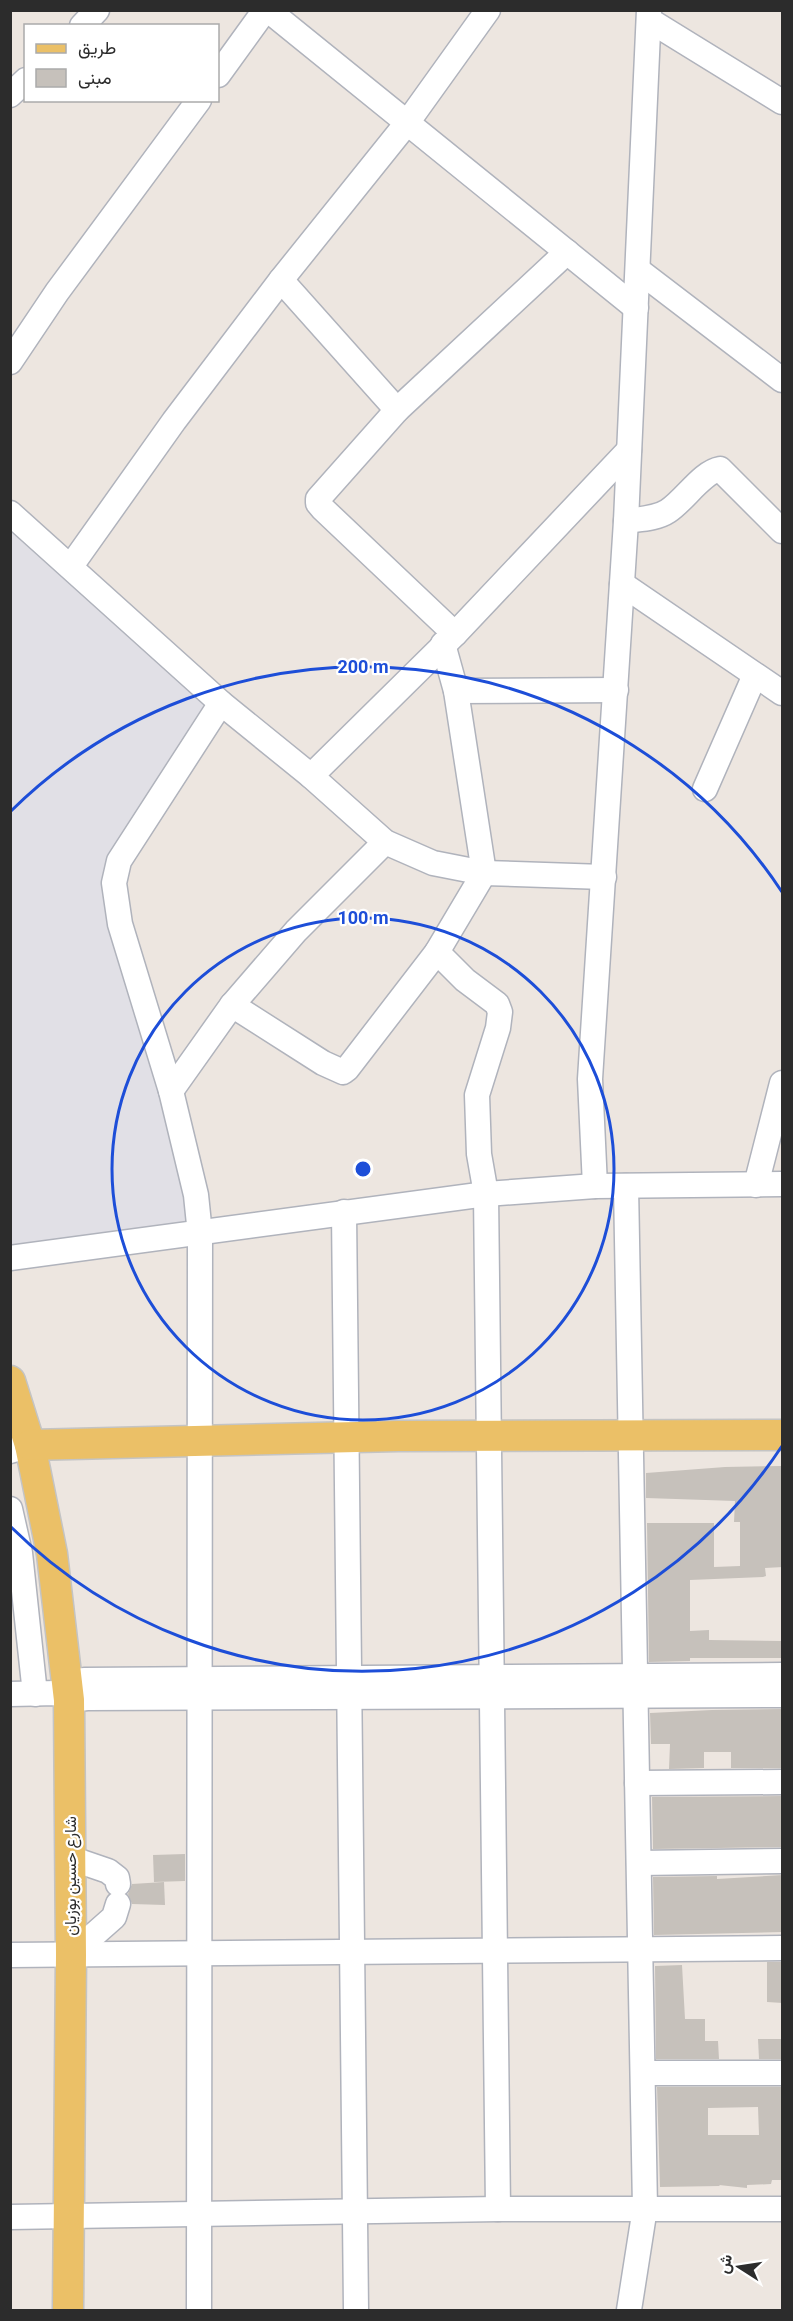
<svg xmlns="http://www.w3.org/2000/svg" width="793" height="2321" viewBox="0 0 793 2321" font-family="Roboto,Vazirmatn,sans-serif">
	<rect width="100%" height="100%" fill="#ede6e0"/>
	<polygon fill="#e1e0e6" points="11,502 227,692 103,883 191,1220 11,1249"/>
	<g fill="#c6c1bb" fill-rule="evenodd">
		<polygon points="783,1466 783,1567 765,1568 766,1576 763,1577 690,1580 690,1631 709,1630 709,1640 783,1641 783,1658 690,1658 690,1661 649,1662 647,1523 714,1523 714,1567 740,1566 740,1522 734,1522 735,1501 646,1498 646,1473 725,1467"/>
		<polygon points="783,1709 783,1768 731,1768 731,1752 704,1752 704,1768 669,1769 670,1744 651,1744 650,1713 712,1710"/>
		<polygon points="783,1796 783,1847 653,1849 652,1797"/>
		<polygon points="185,1854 185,1881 154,1882 153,1855"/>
		<polygon points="783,1875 783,1932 654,1935 653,1877 717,1876 717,1879"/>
		<polygon points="164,1882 165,1905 132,1904 128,1894 132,1884"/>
		<polygon points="767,1962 783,1962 783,2003 767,2002"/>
		<polygon points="682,1965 685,2019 705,2019 705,2041 718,2041 719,2059 656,2059 655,1966"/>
		<polygon points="758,2039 783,2039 783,2059 759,2059"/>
		<path d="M657,2087H783V2180H772L771,2184L747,2185V2188L719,2185L720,2186L660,2187ZM758,2107L759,2135H708V2108Z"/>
	</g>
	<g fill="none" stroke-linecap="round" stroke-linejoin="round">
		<defs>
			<g id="minor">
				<polyline points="268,10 636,308"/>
				<polyline points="649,20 782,102"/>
				<polyline points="82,26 97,10"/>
				<polyline points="218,75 265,10"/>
				<polyline points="10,95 26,80"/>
				<polyline points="638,270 782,380"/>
				<polyline points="281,280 397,410"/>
				<polyline points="10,362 57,292 199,100"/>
				<polyline points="10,513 221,703 311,776 385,842 433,863 484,873 604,877"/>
				<path d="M626,521C639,519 656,519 668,511C685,500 702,472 720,469L782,531"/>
				<polyline points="71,566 174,421 281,280 407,123 488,10"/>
				<polyline points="622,584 782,693"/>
				<polyline points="455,634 323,509 318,503 318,499 397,410 567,252"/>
				<polyline points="456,691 616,690"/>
				<polyline points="311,776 455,634 629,450"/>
				<polyline points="705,789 755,675"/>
				<polyline points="437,952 465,980 497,1004 500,1012 498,1028 477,1095 479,1154 486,1194 498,2209"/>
				<polyline points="232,1005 323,1063 343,1072 347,1069 437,952 484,873 456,691 443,644"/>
				<polyline points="171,1091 232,1005 296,931 385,842"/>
				<polyline points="756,1185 782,1083"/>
				<polyline points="595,1186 590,1079 626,521 649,10"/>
				<polyline points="626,1186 645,2208 629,2310"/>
				<polyline points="344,1212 356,2310"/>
				<polyline points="10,1258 486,1194 595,1186 782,1184"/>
				<polyline points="10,1451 30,1445"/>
				<polyline points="10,1509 20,1553 35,1694"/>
				<polyline points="58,1693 68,1684 84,1680 782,1675"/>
				<polyline points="10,1694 58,1693 69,1700 87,1698 782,1695"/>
				<polyline points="637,1783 782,1782"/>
				<polyline points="70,1858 108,1871 117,1878 118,1884"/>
				<polyline points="639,1863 782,1861"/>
				<polyline points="10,1955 782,1948"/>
				<polyline points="71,1955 114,1917 118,1904"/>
				<polyline points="643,2073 782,2073"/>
				<polyline points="10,2217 498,2209 782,2209"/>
				<polyline points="199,2310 200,1234 196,1195 171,1091 120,924 114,883 119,861 221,703"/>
			</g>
			<g id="major">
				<polyline points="10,1381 30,1445 52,1554 69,1700 71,1955 68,2310"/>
				<polyline points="30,1445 398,1436 782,1435"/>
			</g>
		</defs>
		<use href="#minor" stroke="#b0b3bc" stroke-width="27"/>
		<use href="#major" stroke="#c4c4c4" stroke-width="33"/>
		<use href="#minor" stroke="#fff" stroke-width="24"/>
		<use href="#major" stroke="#ebc067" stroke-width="30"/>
	</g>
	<g fill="none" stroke="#1d4ed8" stroke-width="3">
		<circle cx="363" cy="1169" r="251"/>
		<path d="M782 1446A502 502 0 0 1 11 1527M11 811A502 502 0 0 1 782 892"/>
	</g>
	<g text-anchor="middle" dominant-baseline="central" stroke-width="4.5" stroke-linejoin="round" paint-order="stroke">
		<g font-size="16" fill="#2c2c2c" stroke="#fff">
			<text transform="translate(70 1876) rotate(-90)">شارع حسين بوزيان</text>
		</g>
	</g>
	<circle cx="363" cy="1169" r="9" fill="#1d4ed8" stroke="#fff" stroke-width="3"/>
	<g font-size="18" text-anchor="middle" font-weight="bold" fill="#1d4ed8" stroke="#fff" stroke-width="4.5" stroke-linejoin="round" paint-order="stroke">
		<text x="363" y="673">200 m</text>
		<text x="363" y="924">100 m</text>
	</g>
	<rect width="793" height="2321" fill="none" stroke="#2c2c2c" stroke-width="24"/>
	<rect x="24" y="24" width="195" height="78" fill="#ffffff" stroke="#ababab" stroke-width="1.5"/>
	<rect x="36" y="44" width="30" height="9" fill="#ebc067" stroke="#ababab" stroke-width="1.5"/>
	<text x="78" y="54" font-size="18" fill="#2c2c2c">طريق</text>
	<rect x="36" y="69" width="30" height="18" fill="#c6c1bb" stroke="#ababab" stroke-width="1.5"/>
	<text x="78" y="84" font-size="18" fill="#2c2c2c">مبنى</text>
	<g transform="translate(739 2267) rotate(282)" stroke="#ffffff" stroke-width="4.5" paint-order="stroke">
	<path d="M0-4.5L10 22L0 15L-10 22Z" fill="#2c2c2c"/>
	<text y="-9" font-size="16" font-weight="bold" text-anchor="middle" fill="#2c2c2c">ش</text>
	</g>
</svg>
